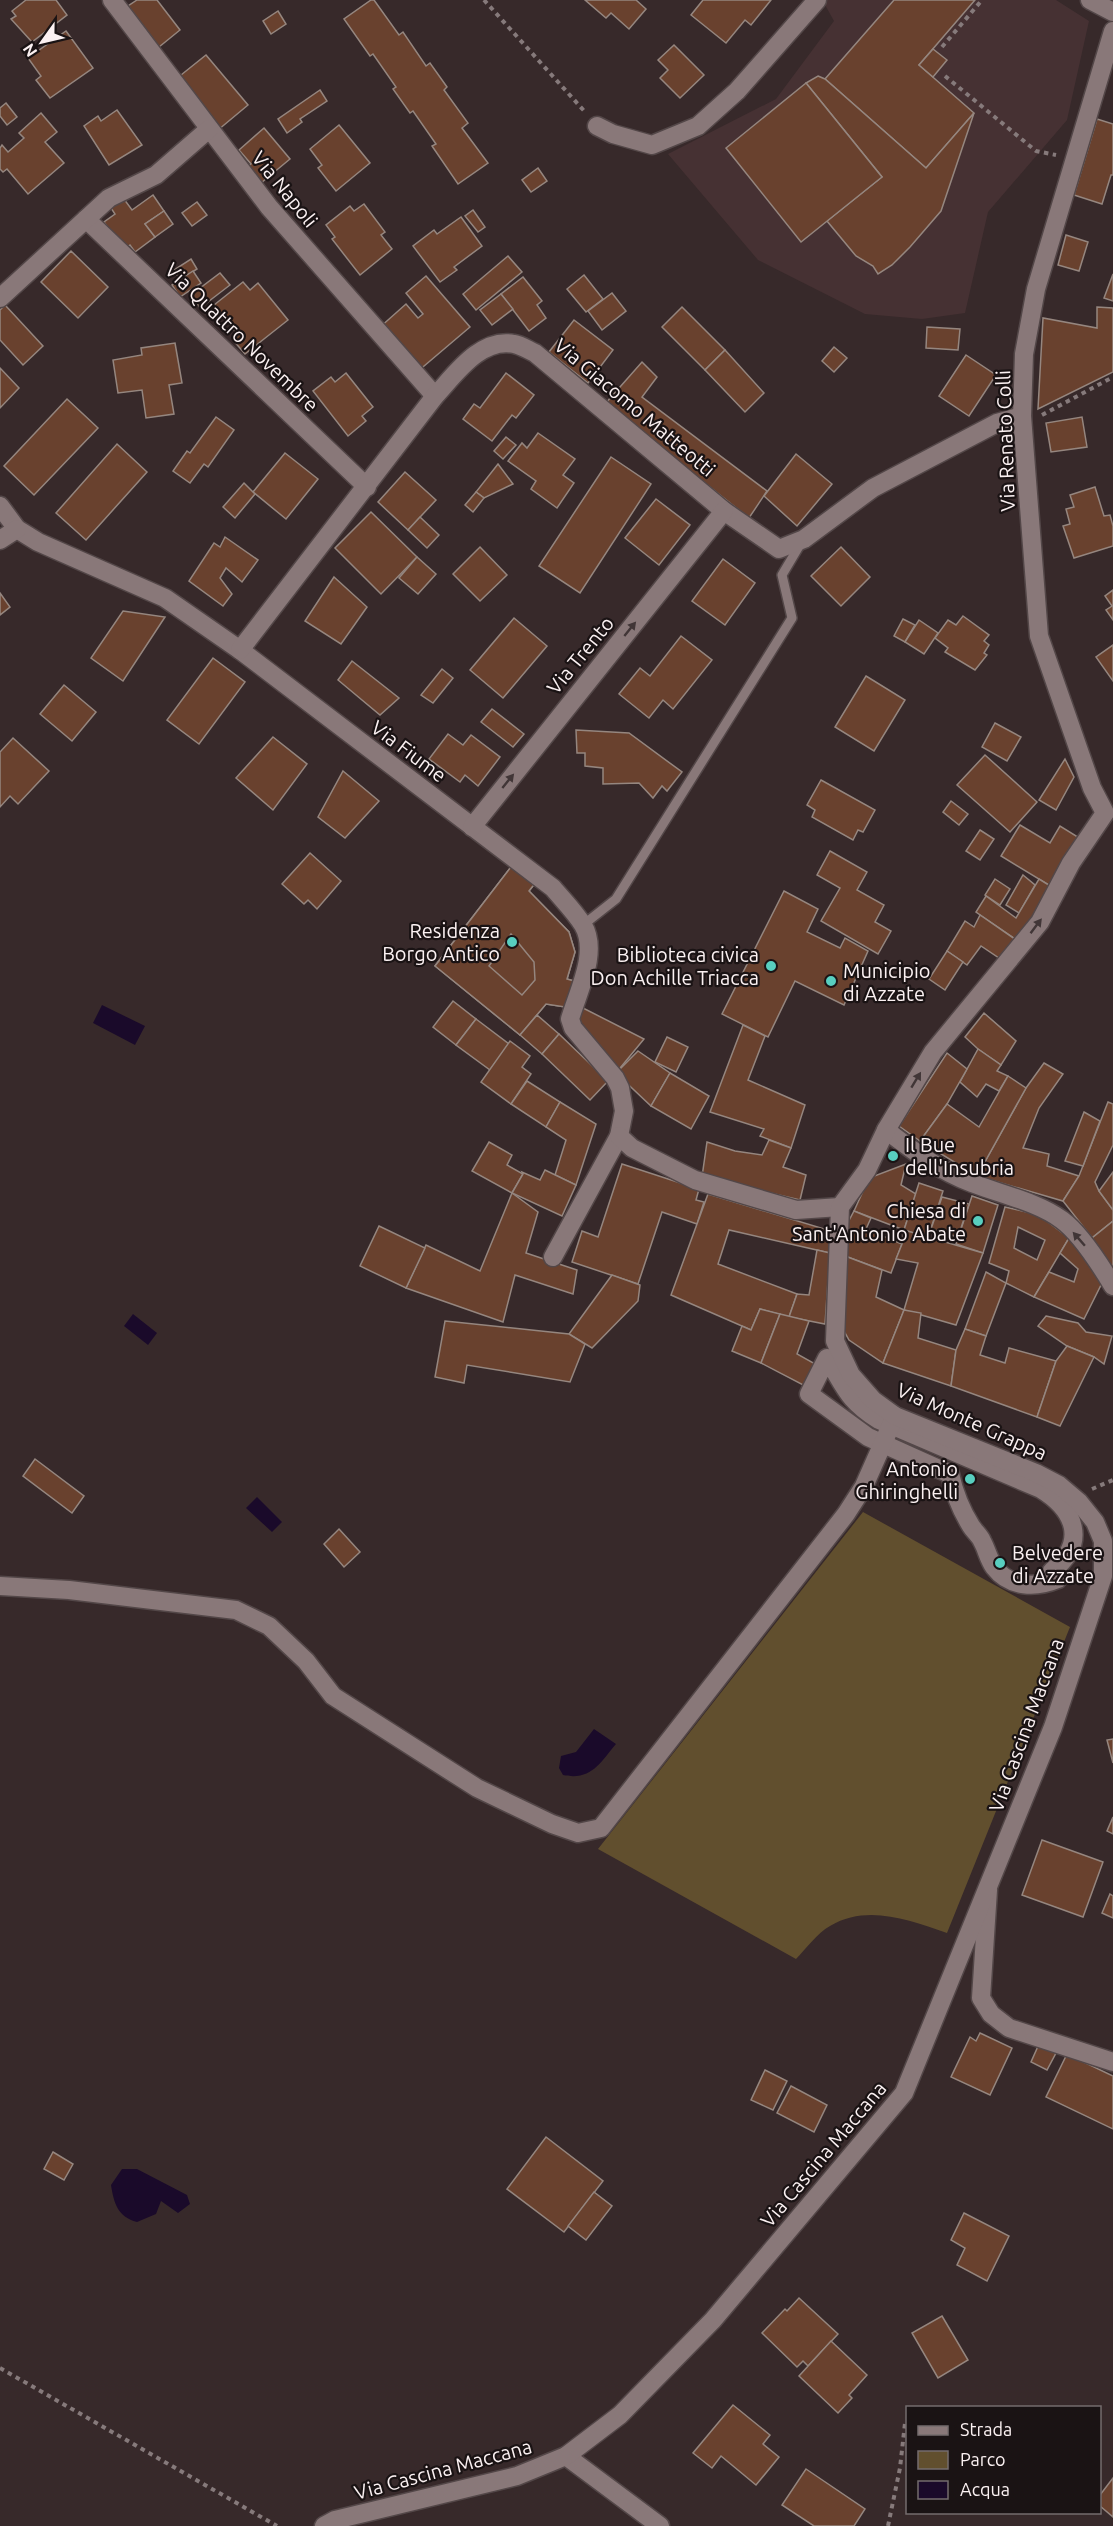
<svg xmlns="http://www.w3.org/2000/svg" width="1113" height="2526" viewBox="0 0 1113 2526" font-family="Ubuntu,sans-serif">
	<rect width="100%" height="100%" fill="#37292a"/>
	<polygon fill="#463133" points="827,0 1056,0 1089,21 1067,120 988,212 965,313 922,319 865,314 758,260 668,154 776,99 834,21 824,3"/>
	<path fill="#614f2e" d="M863,1512L1070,1627L947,1933C908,1920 868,1904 830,1926C817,1933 806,1949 796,1959L598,1849Z"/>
	<g fill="#1a0a2a">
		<polygon points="102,1005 145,1026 135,1045 93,1023"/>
		<polygon points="133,1314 157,1333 148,1345 124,1326"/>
		<polygon points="257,1497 282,1522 272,1532 246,1508"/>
		<path d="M594,1729L616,1744C600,1763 591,1781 563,1775L559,1768L561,1756L576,1752Z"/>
		<path d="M122,2169H137L187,2195L190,2204L178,2213L161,2201L156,2214L137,2222C118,2217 114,2204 111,2185Z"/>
	</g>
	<g fill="#69412e" stroke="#95867f" stroke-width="1.5" fill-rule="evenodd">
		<polygon points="26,0 56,0 67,15 32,42 11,19 16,16 12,11"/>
		<polygon points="137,0 157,0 180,30 159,47 128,6"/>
		<polygon points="371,0 374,0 399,35 403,32 426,66 430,63 447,87 444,90 468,123 462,128 488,163 458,184 432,146 436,144 413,111 410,113 393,89 396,87 373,54 370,56 344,19"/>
		<polygon points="585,0 636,0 646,9 629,29 611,13 606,18"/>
		<polygon points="703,0 771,0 751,25 745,20 726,43 691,15"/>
		<polygon points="894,0 975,0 919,65 974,113 926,168 825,79"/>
		<polygon points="278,11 286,24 271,34 263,21"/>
		<polygon points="66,31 93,68 50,98 36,80 41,76 28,58"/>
		<polygon points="674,45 704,75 680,98 660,78 668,70 658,60"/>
		<polygon points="933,49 947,60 933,77 919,65"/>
		<polygon points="206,55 248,105 218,130 176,79"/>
		<polygon points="818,76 825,79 926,168 974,113 941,211 910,247 892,265 878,274 873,266 856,256 827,221 882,177 806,83"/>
		<polygon points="806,83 882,177 801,242 726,148"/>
		<polygon points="320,90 327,101 300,119 302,122 287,133 278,119"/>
		<polygon points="6,103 17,117 7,125 0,116 0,108"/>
		<polygon points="117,110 142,145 109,165 84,126 98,116 101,121"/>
		<polygon points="41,113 57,132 45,142 64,163 28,194 7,169 3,172 0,169 0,148 2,145 8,152 24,138 19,133"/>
		<polygon points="1097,119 1113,124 1113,175 1111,175 1102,204 1074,195"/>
		<polygon points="339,125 370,163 336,191 318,168 322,165 310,149"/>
		<polygon points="264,128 290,159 261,183 247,167 251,164 239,150"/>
		<polygon points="538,168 547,181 531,192 522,180"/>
		<polygon points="153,195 164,211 145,224 155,237 135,252 130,245 123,250 104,222 115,214 111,208 124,199 132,210"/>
		<polygon points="197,202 207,215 192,226 182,213"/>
		<polygon points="364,204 385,232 381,235 392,249 360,275 332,239 335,237 326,225 350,206 354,211"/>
		<polygon points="473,210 485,227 478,232 465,216"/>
		<polygon points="164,211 173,224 155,237 145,224"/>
		<polygon points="461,217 482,246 454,267 457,270 440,282 413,246 434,230 437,234"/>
		<polygon points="1066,235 1088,242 1079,271 1058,265"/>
		<polygon points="71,251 108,287 78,318 41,282"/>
		<polygon points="508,256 522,272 476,310 463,294"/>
		<polygon points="191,259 197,269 180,280 174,270"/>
		<polygon points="193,271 201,283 180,297 172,285"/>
		<polygon points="220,273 230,285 200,308 191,295"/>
		<polygon points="1113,274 1113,301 1104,298"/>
		<polygon points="584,275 603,299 586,312 567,289"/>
		<polygon points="426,276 470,327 417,372 379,328 406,304 418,318 423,314 406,293"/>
		<polygon points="523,277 542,301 537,305 546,318 529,331 501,294"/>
		<polygon points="243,282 250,290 258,283 288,320 245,354 233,340 238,335 214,305"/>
		<polygon points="612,293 626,311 602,330 588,311"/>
		<polygon points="501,294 513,309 492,325 480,310"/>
		<polygon points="5,305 43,346 23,365 0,340 0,310"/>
		<polygon points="682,307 725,350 705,370 662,327"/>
		<polygon points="1097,307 1113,308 1113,372 1038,409 1043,318 1097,328"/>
		<polygon points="574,320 613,350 588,383 549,352"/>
		<polygon points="927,327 960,329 958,350 926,348"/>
		<polygon points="175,343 182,383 169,385 174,414 146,418 142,390 118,393 113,360 142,355 141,348"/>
		<polygon points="834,347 847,358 834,372 822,361"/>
		<polygon points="725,350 764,393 745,412 705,370"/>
		<polygon points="966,355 996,375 969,416 939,396"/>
		<polygon points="642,362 657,377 642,397 767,491 749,518 605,404"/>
		<polygon points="0,368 19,388 0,408"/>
		<polygon points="346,373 373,407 362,416 366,421 348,436 313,391 331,377 335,382"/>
		<polygon points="506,373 534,395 516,418 512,415 492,441 463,419 474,404 480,408"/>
		<polygon points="67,399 98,428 34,495 4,466"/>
		<polygon points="216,417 234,430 208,467 204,464 190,483 173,471 187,451 190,453"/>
		<polygon points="1082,417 1087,447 1051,452 1046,423"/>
		<polygon points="538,433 575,459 563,475 574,483 557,508 531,489 536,481 508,461 522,443 527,448"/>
		<polygon points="506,437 516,445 503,459 494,451"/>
		<polygon points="117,444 147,472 86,540 56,513"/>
		<polygon points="285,453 318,479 286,519 253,492"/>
		<polygon points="796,454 832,484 797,526 764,496"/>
		<polygon points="611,457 651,484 580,593 539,566"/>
		<polygon points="498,464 513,484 484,498 476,492"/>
		<polygon points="405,472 436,500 408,530 378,502"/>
		<polygon points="244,483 255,494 235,518 223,507"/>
		<polygon points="1095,487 1104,516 1110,515 1113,526 1113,546 1074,558 1063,526 1070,524 1066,509 1074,507 1070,495"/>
		<polygon points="476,492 484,498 473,512 465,505"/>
		<polygon points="656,499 690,525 659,565 625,538"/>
		<polygon points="371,512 417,557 381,594 335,548"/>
		<polygon points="420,517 439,535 427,548 408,530"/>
		<polygon points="225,537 258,560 242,582 226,568 220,578 232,594 223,606 189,581 214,543 220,547"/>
		<polygon points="480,547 507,575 480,601 453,574"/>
		<polygon points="841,547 870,577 841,606 811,576"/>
		<polygon points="417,557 436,574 418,594 399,578"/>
		<polygon points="723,559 755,583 725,625 692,601"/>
		<polygon points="334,577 367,607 341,644 305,621"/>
		<polygon points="1113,590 1113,620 1106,610 1112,606 1105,596"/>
		<polygon points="0,593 10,607 0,615"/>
		<polygon points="123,611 165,617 123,681 91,658"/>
		<polygon points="963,616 989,635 984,641 989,645 984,653 987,655 975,670 945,652 948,648 935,638 948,620 956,625"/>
		<polygon points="514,618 547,646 503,698 470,670"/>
		<polygon points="903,619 915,625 905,642 894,636"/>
		<polygon points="919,620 938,633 924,654 905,642"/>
		<polygon points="681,636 712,660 673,709 663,700 649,718 619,694 640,668 650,676"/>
		<polygon points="1113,645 1113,681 1096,657"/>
		<polygon points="213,658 245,682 199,744 167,720"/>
		<polygon points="352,661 399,698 380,715 338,680"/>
		<polygon points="442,669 453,678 433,703 421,695"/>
		<polygon points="866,676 905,700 874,751 835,727"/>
		<polygon points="64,685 96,712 72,741 40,714"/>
		<polygon points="492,709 524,734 513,747 481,722"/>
		<polygon points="995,723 1021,737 1007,761 982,747"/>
		<polygon points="576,730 629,733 682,772 667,791 662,786 653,798 639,783 603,784 603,768 585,766 585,753 577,753"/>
		<polygon points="448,734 463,745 471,735 500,757 478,786 465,775 460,782 429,759"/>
		<polygon points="273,737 307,764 273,810 236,778"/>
		<polygon points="13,738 49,771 18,804 10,796 0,807 0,752"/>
		<polygon points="985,755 1037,802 1010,832 957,785"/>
		<polygon points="1065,759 1074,777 1056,810 1039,800"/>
		<polygon points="343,771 379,801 345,838 318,817"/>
		<polygon points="821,780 875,810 863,832 858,830 853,840 812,817 815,810 807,805"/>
		<polygon points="951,801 968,814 959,825 943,812"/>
		<polygon points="1020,825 1050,843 1060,826 1081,839 1052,887 1001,856"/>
		<polygon points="980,830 994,839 980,860 966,851"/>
		<polygon points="830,851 867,872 857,890 884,905 875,922 891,931 878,954 821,921 840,888 817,875"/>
		<polygon points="310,853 341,881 317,909 308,900 304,904 282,884"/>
		<path d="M514,863L536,882L529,891L569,932L575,952L567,979L574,981L565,1007L546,1004L520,1035L435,966ZM511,934L534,962L535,980L522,995L489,966Z"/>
		<polygon points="514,863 536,882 529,891 569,932 575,952 567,979 574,981 565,1007 546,1004 520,1035 435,966"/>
		<polygon points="1023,875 1035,885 1019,913 1006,905"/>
		<polygon points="995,879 1010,889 1000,905 985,895"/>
		<polygon points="1039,879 1052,887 1021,943 976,912 986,896 1016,918"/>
		<polygon points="784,891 818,909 807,932 840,948 845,938 868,951 844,1005 795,981 768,1037 722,1014"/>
		<polygon points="980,915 1022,944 1005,962 981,946 967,965 947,951 965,921 974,927"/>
		<polygon points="511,934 534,962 535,980 522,995 489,966"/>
		<polygon points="947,951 963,962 945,990 929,979"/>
		<polygon points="453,1001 476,1019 456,1045 433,1027"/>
		<polygon points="581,1007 644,1039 616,1073 577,1026"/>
		<polygon points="984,1013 1016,1041 1001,1065 978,1049 965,1037"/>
		<polygon points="537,1015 559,1034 542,1054 520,1035"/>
		<polygon points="476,1019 509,1044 490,1070 456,1045"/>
		<polygon points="743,1025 765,1036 748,1080 805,1105 791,1148 760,1136 764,1129 710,1112"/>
		<polygon points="559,1034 608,1081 590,1100 542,1054"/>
		<polygon points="667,1037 688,1047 676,1072 655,1062"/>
		<polygon points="510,1041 530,1056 522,1067 531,1074 511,1104 481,1082"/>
		<polygon points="978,1049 1001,1065 997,1071 1008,1076 999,1091 986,1084 977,1097 960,1082"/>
		<polygon points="638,1051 670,1073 651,1106 616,1073"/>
		<polygon points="947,1053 967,1069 947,1104 920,1141 899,1126"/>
		<polygon points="1044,1063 1063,1074 1039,1108 1023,1148 1049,1154 1047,1166 1079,1176 1063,1201 977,1176 1026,1088"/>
		<polygon points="670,1073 709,1096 691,1129 651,1106"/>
		<polygon points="1008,1076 1026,1088 977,1176 920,1141 947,1104 979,1127"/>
		<polygon points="527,1081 560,1102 546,1127 511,1104"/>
		<polygon points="560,1102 596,1124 576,1185 555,1175 566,1140 546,1127"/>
		<polygon points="1108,1102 1113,1104 1113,1145 1095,1182 1099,1191 1113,1210 1113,1221 1092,1238 1063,1201 1079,1176"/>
		<polygon points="1084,1112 1100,1121 1083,1166 1065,1161"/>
		<polygon points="769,1140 791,1148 783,1167 806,1175 800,1200 702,1177 707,1142 735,1151 762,1155"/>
		<polygon points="489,1142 512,1155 507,1165 523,1174 512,1193 472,1171"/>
		<polygon points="622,1164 699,1189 696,1200 704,1202 697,1224 662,1212 638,1284 572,1262 582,1231 598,1237"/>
		<polygon points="906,1164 901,1185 916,1194 904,1230 854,1211 869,1178"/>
		<polygon points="545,1170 576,1185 562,1216 512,1193 523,1174 522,1172 540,1180"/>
		<polygon points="1113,1172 1113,1210 1099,1191"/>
		<polygon points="919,1183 943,1191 928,1238 904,1230"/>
		<polygon points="512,1193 538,1212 526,1253 577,1270 573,1294 515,1275 503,1322 406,1288 426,1245 480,1271"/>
		<polygon points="708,1194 831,1231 830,1253 729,1230 718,1264 797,1294 789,1317 760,1309 751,1330 671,1295"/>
		<polygon points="972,1196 998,1205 983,1253 956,1244"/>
		<polygon points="942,1197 969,1204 958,1237 931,1229"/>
		<path d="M1005,1207L1039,1215L1069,1238L1034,1297L1006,1283L1009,1271L989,1263ZM1018,1227L1045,1240L1037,1260L1014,1248Z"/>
		<polygon points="854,1211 871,1218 866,1229 902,1244 891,1273 845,1256 844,1230"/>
		<polygon points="1113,1221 1113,1269 1092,1238"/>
		<polygon points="379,1226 425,1248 406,1288 360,1266"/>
		<polygon points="904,1230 983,1253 956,1325 904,1310 918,1263 896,1259 902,1244"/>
		<polygon points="1069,1238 1103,1281 1084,1319 1034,1297 1049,1272 1074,1282 1078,1269 1060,1253"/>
		<polygon points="817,1250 830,1253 825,1324 789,1317 797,1294 809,1295"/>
		<polygon points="845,1256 882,1270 876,1297 904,1310 883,1363 849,1340 843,1329"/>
		<polygon points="986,1272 1006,1283 986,1336 965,1329"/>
		<polygon points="612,1275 640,1285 638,1301 592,1348 569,1334"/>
		<polygon points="760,1309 780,1314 761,1363 732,1351 742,1326 751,1330"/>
		<polygon points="904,1310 921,1313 918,1338 956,1350 951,1386 883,1363"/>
		<polygon points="780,1314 809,1321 797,1354 817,1365 807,1387 761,1363"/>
		<polygon points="1046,1316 1078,1323 1086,1332 1112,1336 1104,1364 1094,1357 1067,1346 1038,1326"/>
		<polygon points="445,1321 569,1334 585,1344 570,1382 467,1365 464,1383 435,1377"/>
		<polygon points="965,1329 986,1336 980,1355 1005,1363 1009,1348 1056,1361 1037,1417 951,1386 956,1350"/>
		<polygon points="1067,1346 1094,1357 1060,1426 1037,1417 1056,1361"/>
		<polygon points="35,1459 84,1496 72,1513 23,1476"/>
		<polygon points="339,1529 360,1552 344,1567 324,1544"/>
		<polygon points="1113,1739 1113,1763 1107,1740"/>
		<polygon points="1113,1817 1113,1834 1107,1831"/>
		<polygon points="1042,1840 1103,1862 1083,1917 1022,1895"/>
		<polygon points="1110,1894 1113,1896 1113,1918 1102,1913"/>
		<polygon points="980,2033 1012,2048 990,2095 951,2077 970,2037 976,2041"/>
		<polygon points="1039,2044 1056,2053 1047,2070 1031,2062"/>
		<polygon points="1067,2054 1113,2076 1113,2129 1046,2097"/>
		<polygon points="765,2070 787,2081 773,2110 751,2100"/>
		<polygon points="791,2086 827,2105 814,2132 777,2113"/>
		<polygon points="546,2137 603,2181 564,2232 507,2189"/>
		<polygon points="53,2152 73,2164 64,2180 44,2169"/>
		<polygon points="594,2192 612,2206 586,2240 568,2226"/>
		<polygon points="964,2213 1009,2236 987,2281 957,2265 965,2248 951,2240"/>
		<polygon points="799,2298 838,2334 808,2366 803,2361 797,2367 762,2333 785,2309 787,2311"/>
		<polygon points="942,2316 968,2360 938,2378 912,2333"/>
		<polygon points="831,2341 867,2375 849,2395 852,2398 838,2413 799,2376"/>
		<polygon points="733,2405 770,2435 763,2444 779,2457 756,2485 721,2456 712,2468 693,2453"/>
		<polygon points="806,2469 865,2509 854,2526 814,2526 782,2505"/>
		<polygon points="1113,2478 1113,2517 1100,2506 1100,2495"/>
	</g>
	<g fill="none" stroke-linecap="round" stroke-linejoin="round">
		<defs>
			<polyline id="lane" points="583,925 616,899 792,618 782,575 801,543"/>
			<g id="street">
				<polyline points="112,0 269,207 435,396"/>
				<polyline points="1090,0 1113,12"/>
				<polyline points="597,126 613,134 652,145 698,126 737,91 817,0"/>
				<polyline points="86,219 367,487"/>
				<polyline points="0,298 109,198 156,175 209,129"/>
				<path d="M0,506L17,529L38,542L165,598L240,650L553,888C563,900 575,912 583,925C599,952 578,991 570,1019L573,1028L615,1078L620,1088L624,1111L619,1136L553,1257"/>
				<polyline points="0,540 17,529"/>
				<path d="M240,650L435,396C454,376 480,337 514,344C521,345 528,350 535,353L724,511L779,549L804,539L873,488L997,423L1022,416"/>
				<polyline points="472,827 724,511"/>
				<path d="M886,1130C913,1151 940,1171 972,1183C1000,1194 1038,1202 1062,1220C1081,1234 1101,1266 1113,1286"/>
				<polyline points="619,1136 632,1148 695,1180 796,1210 840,1207"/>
				<path d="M827,1358C845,1387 848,1401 879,1420L1041,1489C1075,1510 1088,1542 1052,1571L1058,1579C1036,1588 1010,1588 994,1567C988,1558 987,1550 982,1541C980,1536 974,1531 971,1526C961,1510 954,1492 950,1474L868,1437L809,1394Z"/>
				<polyline points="0,1586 69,1590 236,1610 269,1626 306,1661 333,1696 477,1788 552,1824 578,1833 601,1828 846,1514 864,1486 895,1416"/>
				<polyline points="988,1890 981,1998 991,2014 1009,2028 1113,2062"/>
				<polyline points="566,2456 660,2526"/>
			</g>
			<polyline id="secondary" points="324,2526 335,2520 517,2476 566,2456 620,2415 713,2320 904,2093 1053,1727 1103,1576 1103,1541 1095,1522 1079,1502 1059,1485 1036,1473 895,1416 873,1400 851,1375 835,1341 840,1207 867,1170 886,1130 933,1052 1040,922 1071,863 1105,813 1092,788 1039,636 1022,416 1024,354 1036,289 1113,31"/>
		</defs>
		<use href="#lane" stroke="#534748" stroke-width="12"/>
		<use href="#street" stroke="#534748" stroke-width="21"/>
		<use href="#secondary" stroke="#534748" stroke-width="21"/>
		<g stroke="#867a7b" stroke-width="4" stroke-dasharray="4.5 4.5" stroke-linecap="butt">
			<polyline points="484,0 586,113"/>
			<polyline points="942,47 982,0"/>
			<polyline points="945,76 1036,151 1056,155"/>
			<polyline points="1042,415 1113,377"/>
			<polyline points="1092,1489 1113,1480"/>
			<polyline points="0,2368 277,2526"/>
			<polyline points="888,2526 900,2468 905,2423"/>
		</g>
		<use href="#lane" stroke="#897879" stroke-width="9"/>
		<use href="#street" stroke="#897879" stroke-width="18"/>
		<use href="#secondary" stroke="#897879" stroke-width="18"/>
	</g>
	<defs><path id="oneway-solid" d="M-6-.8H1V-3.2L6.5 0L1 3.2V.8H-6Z" transform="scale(1.5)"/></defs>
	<g fill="#413637">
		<use href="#oneway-solid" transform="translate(630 629) rotate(-51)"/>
		<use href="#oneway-solid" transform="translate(508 781) rotate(-51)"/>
		<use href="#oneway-solid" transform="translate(1036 926) rotate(-53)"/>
		<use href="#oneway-solid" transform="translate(916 1080) rotate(-59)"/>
		<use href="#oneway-solid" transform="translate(1079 1239) rotate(-131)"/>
	</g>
	<g fill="#58cebf" stroke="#1a1314" stroke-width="2">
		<circle cx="512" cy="942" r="6"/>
		<circle cx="771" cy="966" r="6"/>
		<circle cx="831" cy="981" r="6"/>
		<circle cx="893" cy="1156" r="6"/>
		<circle cx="978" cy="1221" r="6"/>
		<circle cx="970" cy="1479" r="6"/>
		<circle cx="1000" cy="1563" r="6"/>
	</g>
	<g text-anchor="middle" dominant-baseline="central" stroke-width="4.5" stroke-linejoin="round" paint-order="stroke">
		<g font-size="20" fill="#fbf1f2" stroke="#1a1314">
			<text transform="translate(285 189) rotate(51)">Via Napoli</text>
			<text transform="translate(242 337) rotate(44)">Via Quattro Novembre</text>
			<text transform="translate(635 407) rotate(40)">Via Giacomo Matteotti</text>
			<text transform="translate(1005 441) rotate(-92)">Via Renato Colli</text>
			<text transform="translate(580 655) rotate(-51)">Via Trento</text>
			<text transform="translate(409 751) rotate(37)">Via Fiume</text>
			<text transform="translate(972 1421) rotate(24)">Via Monte Grappa</text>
			<text transform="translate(1026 1725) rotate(-70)">Via Cascina Maccana</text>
			<text transform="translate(823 2154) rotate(-50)">Via Cascina Maccana</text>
			<text transform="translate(443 2469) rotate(-15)">Via Cascina Maccana</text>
		</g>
		<g font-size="20" fill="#fbf1f2" stroke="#1a1314" text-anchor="end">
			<text x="500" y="930">Residenza<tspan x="500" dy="23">Borgo Antico</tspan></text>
			<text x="759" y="954">Biblioteca civica<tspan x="759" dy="23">Don Achille Triacca</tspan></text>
			<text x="843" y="970" text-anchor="start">Municipio<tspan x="843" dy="23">di Azzate</tspan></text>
			<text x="905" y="1144" text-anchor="start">Il Bue<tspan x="905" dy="23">dell'Insubria</tspan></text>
			<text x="966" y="1210">Chiesa di<tspan x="966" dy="23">Sant'Antonio Abate</tspan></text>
			<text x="958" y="1468">Antonio<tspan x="958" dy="23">Ghiringhelli</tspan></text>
			<text x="1012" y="1552" text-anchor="start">Belvedere<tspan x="1012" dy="23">di Azzate</tspan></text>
		</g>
	</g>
	<rect x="906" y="2406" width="195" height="108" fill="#1a1314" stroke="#746c6d" stroke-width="1.5"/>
	<rect x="918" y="2426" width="30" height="9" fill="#897879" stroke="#746c6d" stroke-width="1.5"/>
	<text x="960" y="2436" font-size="18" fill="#fbf1f2">Strada</text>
	<rect x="918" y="2451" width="30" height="18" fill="#614f2e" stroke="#746c6d" stroke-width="1.5"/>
	<text x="960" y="2466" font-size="18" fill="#fbf1f2">Parco</text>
	<rect x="918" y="2481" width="30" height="18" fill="#1a0a2a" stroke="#746c6d" stroke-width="1.5"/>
	<text x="960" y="2496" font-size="18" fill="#fbf1f2">Acqua</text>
	<g transform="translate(42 42) rotate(236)" stroke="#1a1314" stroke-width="4.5" paint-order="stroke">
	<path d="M0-4.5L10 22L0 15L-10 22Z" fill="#fbf1f2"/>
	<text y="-9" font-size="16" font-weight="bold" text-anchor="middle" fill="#fbf1f2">N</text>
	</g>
</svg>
